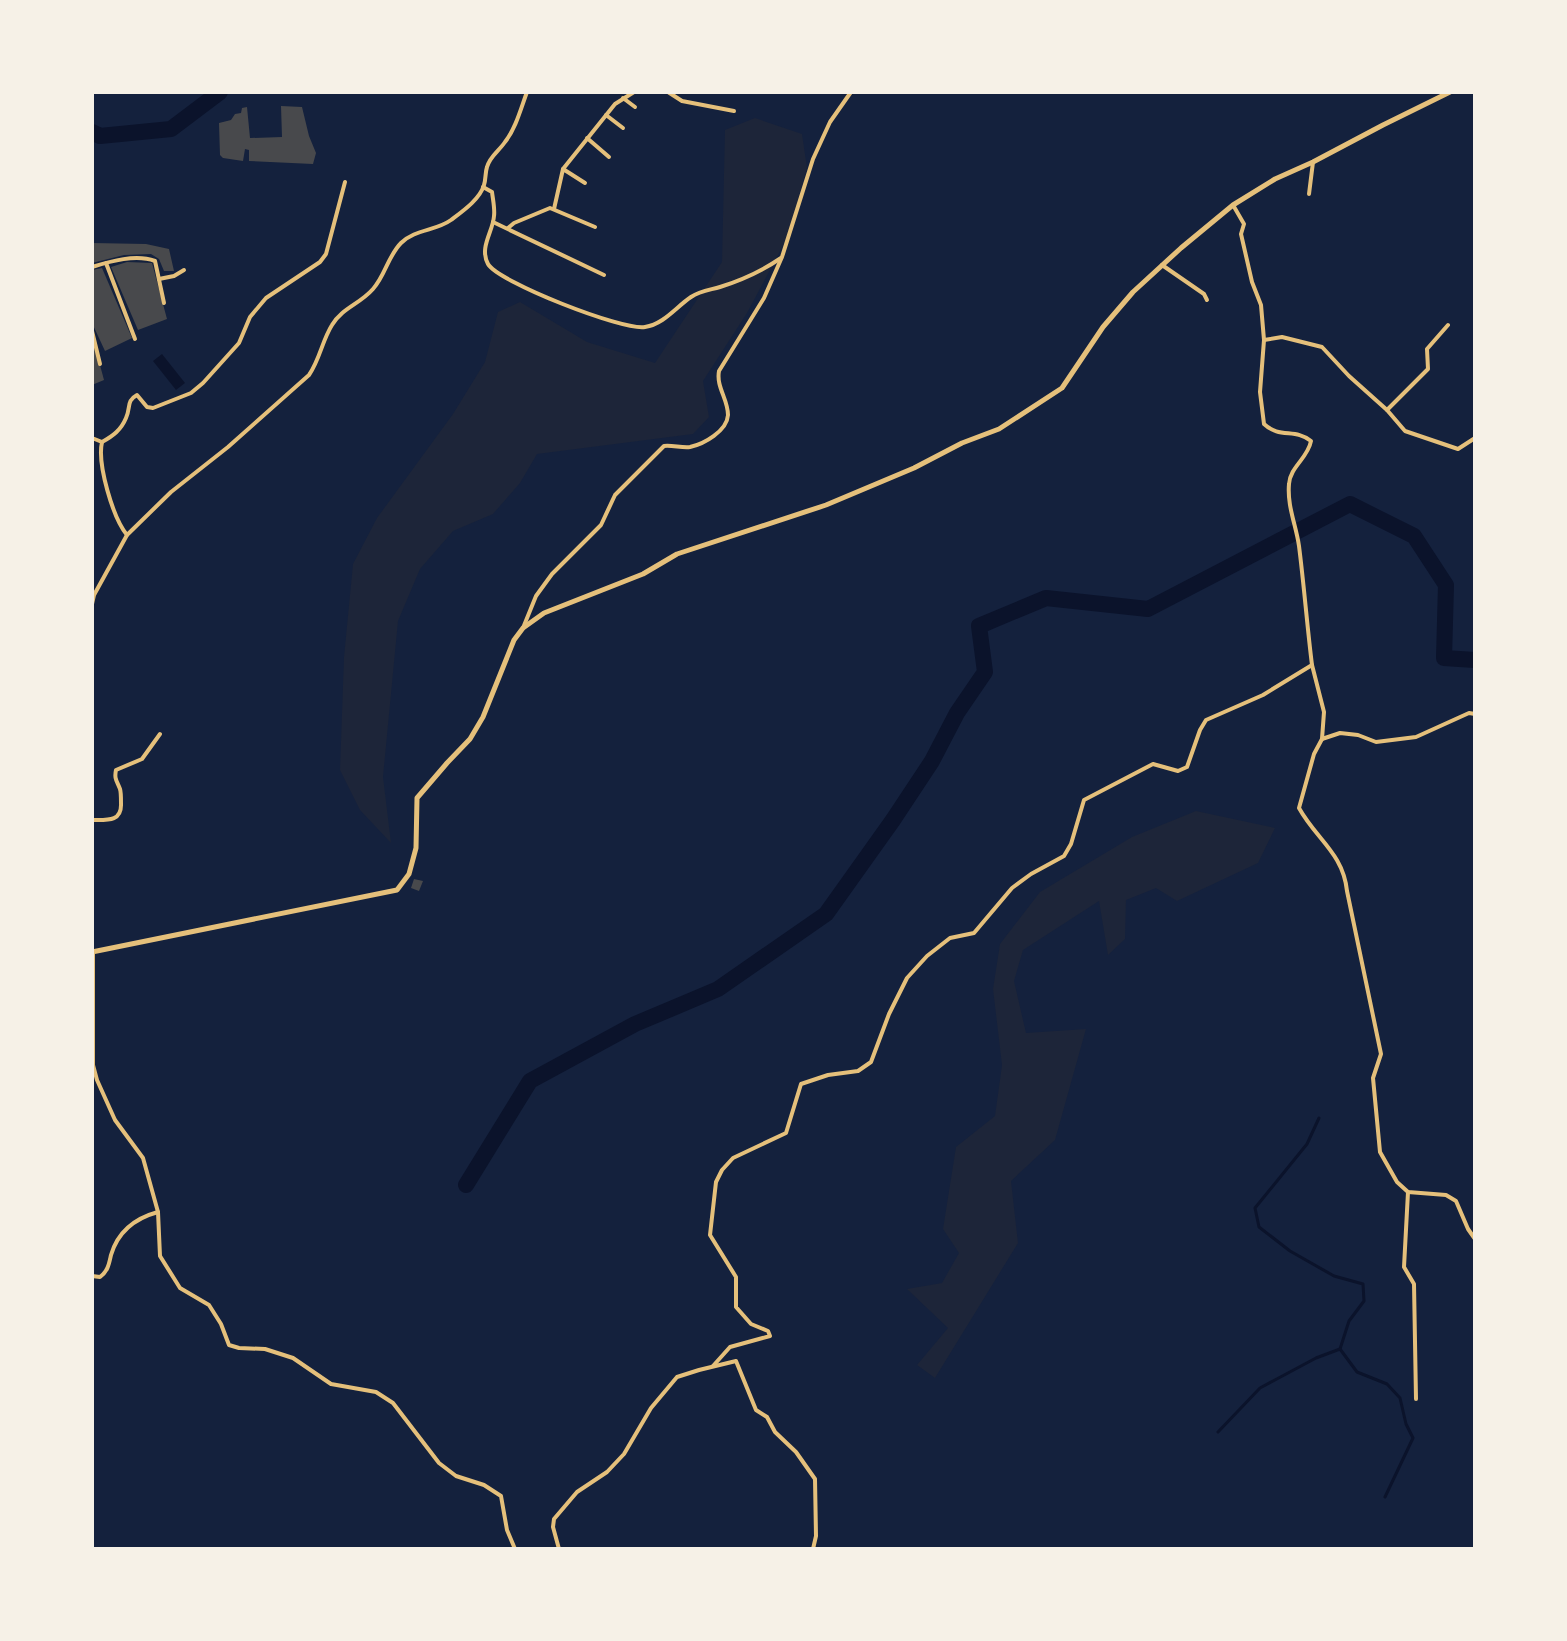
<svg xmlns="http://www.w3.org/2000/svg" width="1567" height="1641" viewBox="0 0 1567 1641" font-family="'DM Sans',sans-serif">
	<rect width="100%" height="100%" fill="#14213d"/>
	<g fill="#1d2539">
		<polygon points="755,118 802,134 807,168 787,238 747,313 703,381 709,417 693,434 537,454 520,483 493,514 453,531 420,569 398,621 383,777 391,843 360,810 340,770 344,657 353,564 377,518 453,414 485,362 498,312 520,302 587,342 655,363 722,262 725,130"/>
		<polygon points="1196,811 1275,828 1258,863 1177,901 1156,888 1126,900 1125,939 1108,955 1099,901 1023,950 1014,981 1026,1033 1086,1029 1055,1140 1011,1181 1018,1243 935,1378 917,1365 948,1328 907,1289 942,1283 959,1253 943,1229 956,1147 995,1116 1002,1065 993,989 1000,944 1040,892 1132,837"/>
	</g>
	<polygon fill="#0b132b" points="162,354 185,383 176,390 153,361"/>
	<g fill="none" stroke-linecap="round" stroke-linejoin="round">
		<g stroke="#0b132b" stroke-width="3">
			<polyline points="1319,1118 1307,1144 1255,1208 1259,1227 1290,1251 1334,1276 1363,1284 1364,1301 1349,1321 1340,1349 1357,1372 1387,1384 1400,1398 1406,1424 1413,1438 1385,1497"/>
			<polyline points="1218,1432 1260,1388 1316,1358 1340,1349"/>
		</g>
		<g stroke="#0b132b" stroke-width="16">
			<polyline points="92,132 100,136 171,129 220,92"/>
			<polyline points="466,1185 530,1081 635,1024 718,989 826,914 893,820 932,761 957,713 985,672 979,626 1046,598 1148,609 1350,504 1414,536 1446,585 1444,658 1475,660"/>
		</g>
	</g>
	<g fill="#48494c">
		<polygon points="281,106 302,107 309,136 316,153 313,164 249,161 249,150 245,149 243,161 223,158 220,155 219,123 231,120 235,114 241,113 242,108 247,107 250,138 282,137"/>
		<polygon points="92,243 146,244 169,249 174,271 164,271 159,259 151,254 124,255 92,263"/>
		<polygon points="127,262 152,263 167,319 138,330 111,267"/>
		<polygon points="102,268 132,338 105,351 92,323 92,270"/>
		<polygon points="93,339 104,380 92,385 92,340"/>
		<polygon points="414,879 423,881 419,891 411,888"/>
	</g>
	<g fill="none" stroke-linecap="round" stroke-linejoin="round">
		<g stroke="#e5c07b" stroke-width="4">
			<polyline points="668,92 682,101 734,111"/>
			<polyline points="623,98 635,107"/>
			<polyline points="606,115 623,128"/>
			<polyline points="587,138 609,157"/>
			<polyline points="563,169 615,104 634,92"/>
			<path d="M483,187L492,192C493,200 495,209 494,216C493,232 479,247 488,264C498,282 623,331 645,327C664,324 676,307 691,297C700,291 710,290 720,287C742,280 762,271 781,258"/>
			<polyline points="1309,194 1313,162"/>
			<polyline points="554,209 563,169 585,183"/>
			<polyline points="493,222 604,275"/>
			<polyline points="508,228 514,223 550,208 595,227"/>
			<polyline points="106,263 135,339"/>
			<polyline points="1162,265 1204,294 1207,300"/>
			<path d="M92,267C111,261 136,254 155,261L164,303"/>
			<polyline points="159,279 174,276 184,270"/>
			<polyline points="92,331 100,364"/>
			<polyline points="1264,340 1282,337 1322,347 1349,376 1387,410 1428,369 1427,349 1448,325"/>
			<polyline points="1387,410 1405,431 1458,449 1475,438"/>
			<path d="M92,438L102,442C97,464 113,518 127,535"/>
			<path d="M102,442C113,436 121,430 126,418C131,407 126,401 137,395L147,407L153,408L191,393L203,383L239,343L250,317L266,298L320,262L326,254L345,182"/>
			<path d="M92,604L94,595L127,535L171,492L228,447L309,375C320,359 322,341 332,325C342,308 360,304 373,289C385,276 388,256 401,243C415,229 436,231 451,220C463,211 480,199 484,185C486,179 485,173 487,167C490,156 499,151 505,142C516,128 521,108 527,92"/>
			<path d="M523,628L536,596L552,574L601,525L615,495L664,446C672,445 682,448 690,447C704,444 727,431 728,415C728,399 716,387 719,371L764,298L782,257L813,159L830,122L851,92"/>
			<path d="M1312,665L1324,712L1322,739L1314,754L1299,808C1316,839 1343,853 1347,891L1381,1054L1373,1078L1380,1152L1397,1182L1408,1192L1446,1195L1456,1201L1468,1229L1475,1239"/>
			<polyline points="1322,739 1340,733 1358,735 1376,742 1416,737 1469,713 1475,714"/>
			<path d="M92,820C107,820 122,822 121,803C121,800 121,792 120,789C117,781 114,779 116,770L142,759L160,734"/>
			<polyline points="93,952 93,1065 97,1080 115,1120 143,1158 158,1212 160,1256 180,1288 209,1305 221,1324 229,1345 239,1348 265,1349 293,1358 331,1384 376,1392 393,1403 439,1463 456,1476 484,1485 501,1496 507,1530 515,1549"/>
			<polyline points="1408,1192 1404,1267 1414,1284 1416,1399"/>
			<path d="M92,1276L100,1277C108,1271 109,1264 111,1255C118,1231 136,1218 158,1212"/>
			<path d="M713,1366L730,1347L770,1336L768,1331L751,1324L736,1307V1277L710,1235L716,1182L722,1170L733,1158L786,1133L801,1084L828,1075L858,1071L871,1062L889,1014L907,978L927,956L950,938L974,933L1012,888L1031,874L1064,856L1071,844L1084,800L1153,764L1178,771L1187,767L1200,730L1206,720L1263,695L1312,665C1307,625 1304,585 1299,546C1296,525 1287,506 1289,484C1290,467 1308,458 1311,441C1295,428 1280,439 1264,424L1260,392L1264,340L1261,305L1252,282L1241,234L1244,224L1233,205"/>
			<polyline points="559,1549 553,1527 554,1519 577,1492 607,1472 624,1454 651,1408 677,1377 699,1370 736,1361 756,1410 767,1417 775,1432 796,1452 815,1479 816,1536 813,1549"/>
		</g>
		<polyline stroke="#e5c07b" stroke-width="5" points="92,952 397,890 409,874 416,848 417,798 447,763 470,739 483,717 514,640 523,628 544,613 643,574 677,554 826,505 914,468 962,443 999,429 1062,388 1103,327 1133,292 1181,248 1233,205 1275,179 1313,162 1383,125 1450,92"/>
	</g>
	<rect width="1567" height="1641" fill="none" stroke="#f6f1e7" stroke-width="188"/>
</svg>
